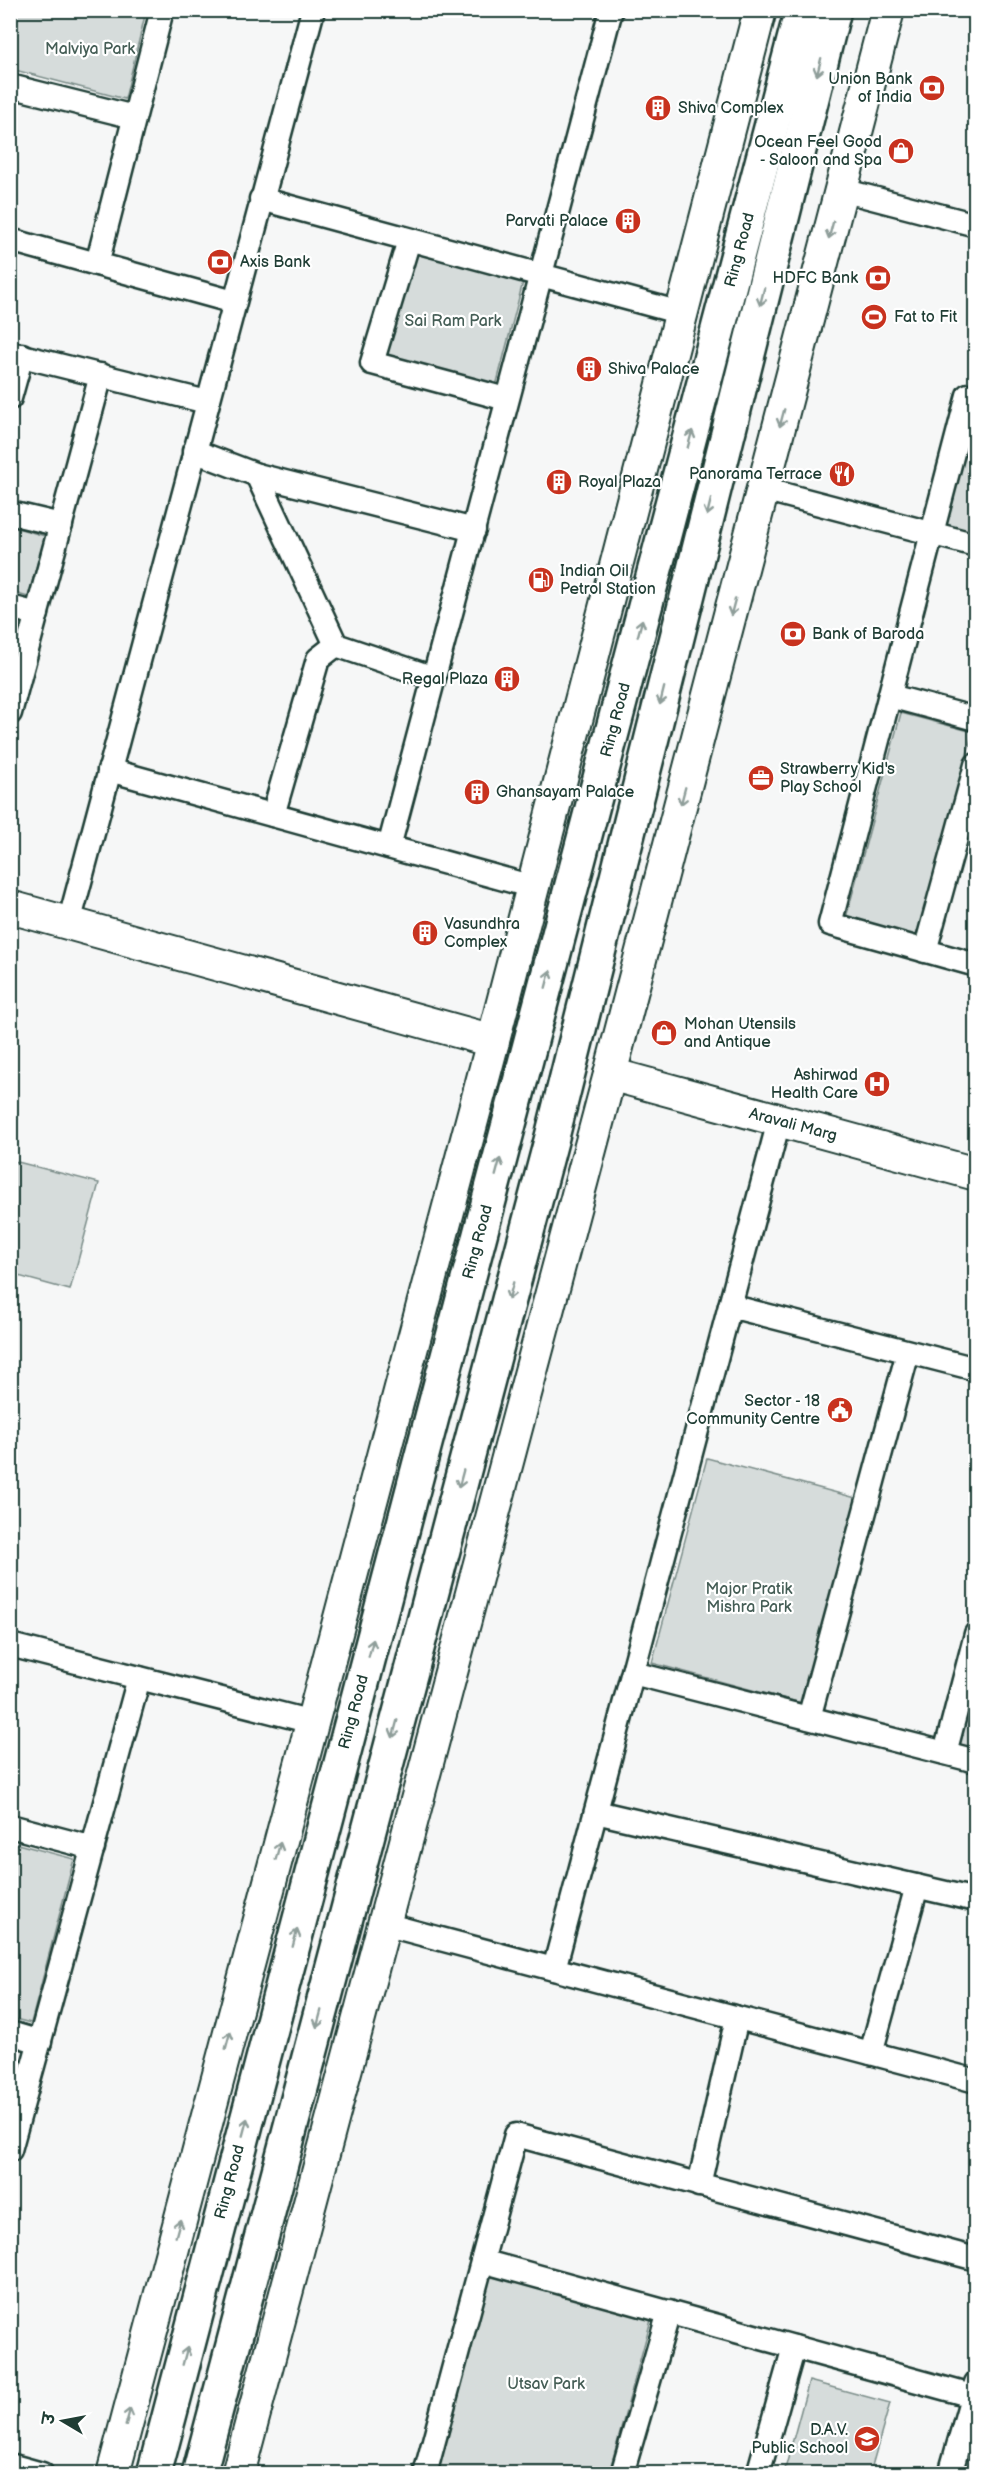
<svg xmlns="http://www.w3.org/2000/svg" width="986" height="2484" viewBox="0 0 986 2484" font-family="'Balsamiq Sans','Playpen Sans Deva',sans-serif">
	<rect width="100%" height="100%" fill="#f6f7f7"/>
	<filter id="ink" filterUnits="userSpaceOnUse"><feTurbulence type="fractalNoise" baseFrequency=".0167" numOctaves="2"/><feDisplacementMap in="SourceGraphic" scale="12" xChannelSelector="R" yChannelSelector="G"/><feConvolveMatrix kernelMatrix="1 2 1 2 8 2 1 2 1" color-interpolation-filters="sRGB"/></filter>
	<g filter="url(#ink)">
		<g fill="#d6dcdb" stroke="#7a8c88" stroke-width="1.5">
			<polygon points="10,11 146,11 125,99 11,69"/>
			<polygon points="413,252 523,282 495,390 383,360"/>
			<polygon points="976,405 975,537 944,528"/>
			<polygon points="10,526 45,536 28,597 11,592"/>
			<polygon points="901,713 973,732 917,937 846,918"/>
			<polygon points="10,1160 99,1183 70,1290 11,1274"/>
			<polygon points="707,1458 856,1498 801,1703 652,1663"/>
			<polygon points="975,1682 975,1750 959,1745"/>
			<polygon points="10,1842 74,1859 31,2023 11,2018"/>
			<polygon points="489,2275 651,2320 609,2473 434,2474"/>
			<polygon points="809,2381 890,2403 870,2473 784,2473"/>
		</g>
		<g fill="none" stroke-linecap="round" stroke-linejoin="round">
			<defs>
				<g id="street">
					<polyline points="10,86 134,117"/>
					<polyline points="842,190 976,225"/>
					<polyline points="261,199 681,313"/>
					<polyline points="10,240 234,302"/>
					<polyline points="409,240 372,363 506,399"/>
					<polyline points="97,264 162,10"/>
					<polyline points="10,353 207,402"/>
					<polyline points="976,397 968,395 830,924 976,965"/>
					<polyline points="10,398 22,355"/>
					<polyline points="194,451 257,475"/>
					<polyline points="763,489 976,545"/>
					<polyline points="10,513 61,525"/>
					<polyline points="10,607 37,614"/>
					<polyline points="434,678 336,645 257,475 474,530"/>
					<polyline points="890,696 976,719"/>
					<polyline points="10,713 101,375"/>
					<polyline points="109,770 533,887"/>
					<polyline points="273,815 318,659 336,645"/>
					<polyline points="389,847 611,10"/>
					<polyline points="69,923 313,10"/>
					<polyline points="925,951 976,765"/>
					<polyline points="730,1306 976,1369"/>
					<polyline points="10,1645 312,1722"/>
					<polyline points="633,1673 976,1761"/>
					<polyline points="809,1718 908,1352"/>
					<polyline points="945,1753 976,1634"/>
					<polyline points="596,1812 976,1900"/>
					<polyline points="10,1826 93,1848"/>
					<polyline points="384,1924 976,2081"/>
					<polyline points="554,1969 779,1121"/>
					<polyline points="10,2033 40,2042"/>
					<polyline points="871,2053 917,1886"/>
					<polyline points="10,2150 139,1678"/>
					<polyline points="699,2185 737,2018"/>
					<polyline points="482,2261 972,2396"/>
					<polyline points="10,2465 42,2474"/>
					<polyline points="425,2474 516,2135 976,2259"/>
					<polyline points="622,2474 669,2312"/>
					<polyline points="758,2474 794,2347"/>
					<polyline points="950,2474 976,2383"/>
				</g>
				<g id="secondary">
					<polyline points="10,907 493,1041"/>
					<polyline points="610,1074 976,1174"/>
					<polyline points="113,2474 493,1041 760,10"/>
					<polyline points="238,2474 610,1074 888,10"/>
				</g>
				<g id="highway">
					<polyline points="154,2474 802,10"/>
					<polyline points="199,2474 552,1137 834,10"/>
				</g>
			</defs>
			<use href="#street" stroke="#1f3d34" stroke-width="27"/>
			<use href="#secondary" stroke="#1f3d34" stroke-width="36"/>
			<use href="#highway" stroke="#1f3d34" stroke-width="38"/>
			<use href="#street" stroke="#fff" stroke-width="22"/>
			<use href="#secondary" stroke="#fff" stroke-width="32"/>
			<use href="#highway" stroke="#fff" stroke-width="33"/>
		</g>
		<defs><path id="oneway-shaft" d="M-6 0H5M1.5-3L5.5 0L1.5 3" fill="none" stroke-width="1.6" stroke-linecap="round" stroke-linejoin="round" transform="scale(1.5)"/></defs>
		<g stroke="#8f9e9a">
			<use href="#oneway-shaft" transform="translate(819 67) rotate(104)"/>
			<use href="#oneway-shaft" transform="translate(831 230) rotate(105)"/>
			<use href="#oneway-shaft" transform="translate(762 297) rotate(104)"/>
			<use href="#oneway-shaft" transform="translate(782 418) rotate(105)"/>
			<use href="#oneway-shaft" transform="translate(690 439) rotate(-75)"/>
			<use href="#oneway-shaft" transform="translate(709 507) rotate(104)"/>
			<use href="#oneway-shaft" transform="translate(733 607) rotate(105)"/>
			<use href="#oneway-shaft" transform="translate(640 628) rotate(-75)"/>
			<use href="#oneway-shaft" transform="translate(662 696) rotate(104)"/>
			<use href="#oneway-shaft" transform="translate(683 796) rotate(105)"/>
			<use href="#oneway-shaft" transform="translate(548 979) rotate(-75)"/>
			<use href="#oneway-shaft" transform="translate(498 1167) rotate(-75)"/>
			<use href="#oneway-shaft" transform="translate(511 1291) rotate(105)"/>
			<use href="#oneway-shaft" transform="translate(461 1479) rotate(105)"/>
			<use href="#oneway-shaft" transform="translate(371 1648) rotate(-75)"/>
			<use href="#oneway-shaft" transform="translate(395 1729) rotate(105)"/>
			<use href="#oneway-shaft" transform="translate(278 1851) rotate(-75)"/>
			<use href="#oneway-shaft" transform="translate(295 1938) rotate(-75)"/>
			<use href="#oneway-shaft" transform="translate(319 2019) rotate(105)"/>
			<use href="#oneway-shaft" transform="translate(228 2040) rotate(-75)"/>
			<use href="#oneway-shaft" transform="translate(245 2127) rotate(-75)"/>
			<use href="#oneway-shaft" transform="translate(178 2228) rotate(-75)"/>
			<use href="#oneway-shaft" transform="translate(185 2356) rotate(-75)"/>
			<use href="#oneway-shaft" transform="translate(128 2417) rotate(-75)"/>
		</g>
	</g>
	<defs>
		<symbol id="bank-disc" viewBox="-11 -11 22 22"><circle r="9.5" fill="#c8321e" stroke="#fff"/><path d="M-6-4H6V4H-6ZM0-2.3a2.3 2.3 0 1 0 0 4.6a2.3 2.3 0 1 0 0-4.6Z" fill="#fff"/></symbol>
		<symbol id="building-disc" viewBox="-11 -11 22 22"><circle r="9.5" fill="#c8321e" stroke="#fff"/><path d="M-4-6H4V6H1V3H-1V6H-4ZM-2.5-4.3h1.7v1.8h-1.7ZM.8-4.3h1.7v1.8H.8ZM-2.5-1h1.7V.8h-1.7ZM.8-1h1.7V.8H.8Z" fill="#fff"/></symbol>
		<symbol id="shop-disc" viewBox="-11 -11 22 22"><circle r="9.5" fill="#c8321e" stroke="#fff"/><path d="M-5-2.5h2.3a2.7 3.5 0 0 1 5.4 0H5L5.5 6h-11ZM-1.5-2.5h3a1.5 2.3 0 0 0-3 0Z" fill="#fff"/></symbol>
		<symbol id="stadium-disc" viewBox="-11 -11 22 22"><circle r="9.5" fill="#c8321e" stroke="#fff"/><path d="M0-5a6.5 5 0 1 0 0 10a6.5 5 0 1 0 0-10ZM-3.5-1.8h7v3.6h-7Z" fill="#fff"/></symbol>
		<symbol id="restaurant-disc" viewBox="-11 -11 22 22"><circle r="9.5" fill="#c8321e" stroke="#fff"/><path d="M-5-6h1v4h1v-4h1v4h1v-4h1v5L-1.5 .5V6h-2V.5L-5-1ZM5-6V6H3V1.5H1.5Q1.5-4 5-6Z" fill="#fff"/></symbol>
		<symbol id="fuel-disc" viewBox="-11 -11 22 22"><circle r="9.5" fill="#c8321e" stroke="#fff"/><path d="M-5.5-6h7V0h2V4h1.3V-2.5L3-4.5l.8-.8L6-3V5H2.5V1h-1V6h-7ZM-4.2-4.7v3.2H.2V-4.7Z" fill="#fff"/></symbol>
		<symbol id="office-disc" viewBox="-11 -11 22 22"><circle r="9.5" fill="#c8321e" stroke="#fff"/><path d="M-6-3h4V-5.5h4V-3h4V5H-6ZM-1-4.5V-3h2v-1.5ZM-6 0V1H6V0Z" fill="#fff"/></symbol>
		<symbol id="hospital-disc" viewBox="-11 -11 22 22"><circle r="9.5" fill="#c8321e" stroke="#fff"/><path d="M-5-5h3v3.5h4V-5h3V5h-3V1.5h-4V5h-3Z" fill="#fff"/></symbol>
		<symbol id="civic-disc" viewBox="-11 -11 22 22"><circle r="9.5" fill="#c8321e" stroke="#fff"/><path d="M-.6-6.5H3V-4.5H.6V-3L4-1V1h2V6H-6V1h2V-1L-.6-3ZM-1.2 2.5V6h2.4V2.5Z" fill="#fff"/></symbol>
		<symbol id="school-disc" viewBox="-11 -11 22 22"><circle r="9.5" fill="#c8321e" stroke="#fff"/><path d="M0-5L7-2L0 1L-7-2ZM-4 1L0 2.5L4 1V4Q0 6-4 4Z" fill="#fff"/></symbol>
	</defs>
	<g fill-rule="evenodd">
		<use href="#bank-disc" x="917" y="73" width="30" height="30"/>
		<use href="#building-disc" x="643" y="93" width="30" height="30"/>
		<use href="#shop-disc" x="886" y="136" width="30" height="30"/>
		<use href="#building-disc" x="613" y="206" width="30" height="30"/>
		<use href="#bank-disc" x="205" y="247" width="30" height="30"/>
		<use href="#bank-disc" x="863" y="263" width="30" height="30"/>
		<use href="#stadium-disc" x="859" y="302" width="30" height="30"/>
		<use href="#building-disc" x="574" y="354" width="30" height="30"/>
		<use href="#restaurant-disc" x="827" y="459" width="30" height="30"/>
		<use href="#building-disc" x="544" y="467" width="30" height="30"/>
		<use href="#fuel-disc" x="526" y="565" width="30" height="30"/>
		<use href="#bank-disc" x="778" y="619" width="30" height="30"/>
		<use href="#building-disc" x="492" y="664" width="30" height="30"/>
		<use href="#office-disc" x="746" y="763" width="30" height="30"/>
		<use href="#building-disc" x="462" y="777" width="30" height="30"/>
		<use href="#building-disc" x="410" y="918" width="30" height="30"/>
		<use href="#shop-disc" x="649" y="1018" width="30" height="30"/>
		<use href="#hospital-disc" x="862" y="1069" width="30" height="30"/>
		<use href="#civic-disc" x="825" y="1395" width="30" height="30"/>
		<use href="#school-disc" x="852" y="2424" width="30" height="30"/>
	</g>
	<g text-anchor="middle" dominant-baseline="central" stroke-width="4.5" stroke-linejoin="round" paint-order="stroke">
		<g font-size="16" fill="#445d55" stroke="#fff">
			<text x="90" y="49">Malviya Park</text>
			<text x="453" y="321">Sai Ram Park</text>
			<text x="749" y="1589">Major Pratik<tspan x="749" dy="18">Mishra Park</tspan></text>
			<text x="546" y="2384">Utsav Park</text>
		</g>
		<g font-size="16" fill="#1f3d34" stroke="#fff" text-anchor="start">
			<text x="912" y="79" text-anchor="end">Union Bank<tspan x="912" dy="18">of India</tspan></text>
			<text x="678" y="108">Shiva Complex</text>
			<text x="882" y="142" text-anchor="end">Ocean Feel Good<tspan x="882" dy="18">- Saloon and Spa</tspan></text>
			<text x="608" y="221" text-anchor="end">Parvati Palace</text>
			<text x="240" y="262">Axis Bank</text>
			<text x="858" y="278" text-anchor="end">HDFC Bank</text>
			<text x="894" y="317">Fat to Fit</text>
			<text x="608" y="369">Shiva Palace</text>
			<text x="822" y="474" text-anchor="end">Panorama Terrace</text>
			<text x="578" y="482">Royal Plaza</text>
			<text x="560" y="571">Indian Oil<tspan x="560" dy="18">Petrol Station</tspan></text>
			<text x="812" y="634">Bank of Baroda</text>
			<text x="488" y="679" text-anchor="end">Regal Plaza</text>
			<text x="780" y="769">Strawberry Kid's<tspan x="780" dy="18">Play School</tspan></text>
			<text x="496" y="792">Ghansayam Palace</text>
			<text x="444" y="924">Vasundhra<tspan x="444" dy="18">Complex</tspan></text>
			<text x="684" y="1024">Mohan Utensils<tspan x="684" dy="18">and Antique</tspan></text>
			<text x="858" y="1075" text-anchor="end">Ashirwad<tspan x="858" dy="18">Health Care</tspan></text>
			<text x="820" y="1401" text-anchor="end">Sector - 18<tspan x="820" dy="18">Community Centre</tspan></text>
			<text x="848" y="2430" text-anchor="end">D.A.V.<tspan x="848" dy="18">Public School</tspan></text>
		</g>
		<g font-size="16" fill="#1f3d34" stroke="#fff">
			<text transform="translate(740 250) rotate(-75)">Ring Road</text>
			<text transform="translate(616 720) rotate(-75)">Ring Road</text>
			<text transform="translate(793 1125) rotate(15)">Aravali Marg</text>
			<text transform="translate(478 1242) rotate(-75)">Ring Road</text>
			<text transform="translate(354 1712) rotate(-75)">Ring Road</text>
			<text transform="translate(230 2182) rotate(-75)">Ring Road</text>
		</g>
	</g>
	<rect width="986" height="2484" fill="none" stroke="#fff" stroke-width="36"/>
	<rect x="18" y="18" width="950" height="2448" fill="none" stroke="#1f3d34" stroke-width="2" filter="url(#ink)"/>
	<g transform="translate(63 2421) rotate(280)" stroke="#ffffff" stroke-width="4.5" paint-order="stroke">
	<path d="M0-4.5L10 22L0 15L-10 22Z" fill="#1f3d34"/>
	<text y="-9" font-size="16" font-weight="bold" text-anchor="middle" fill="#1f3d34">उ</text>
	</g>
</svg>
